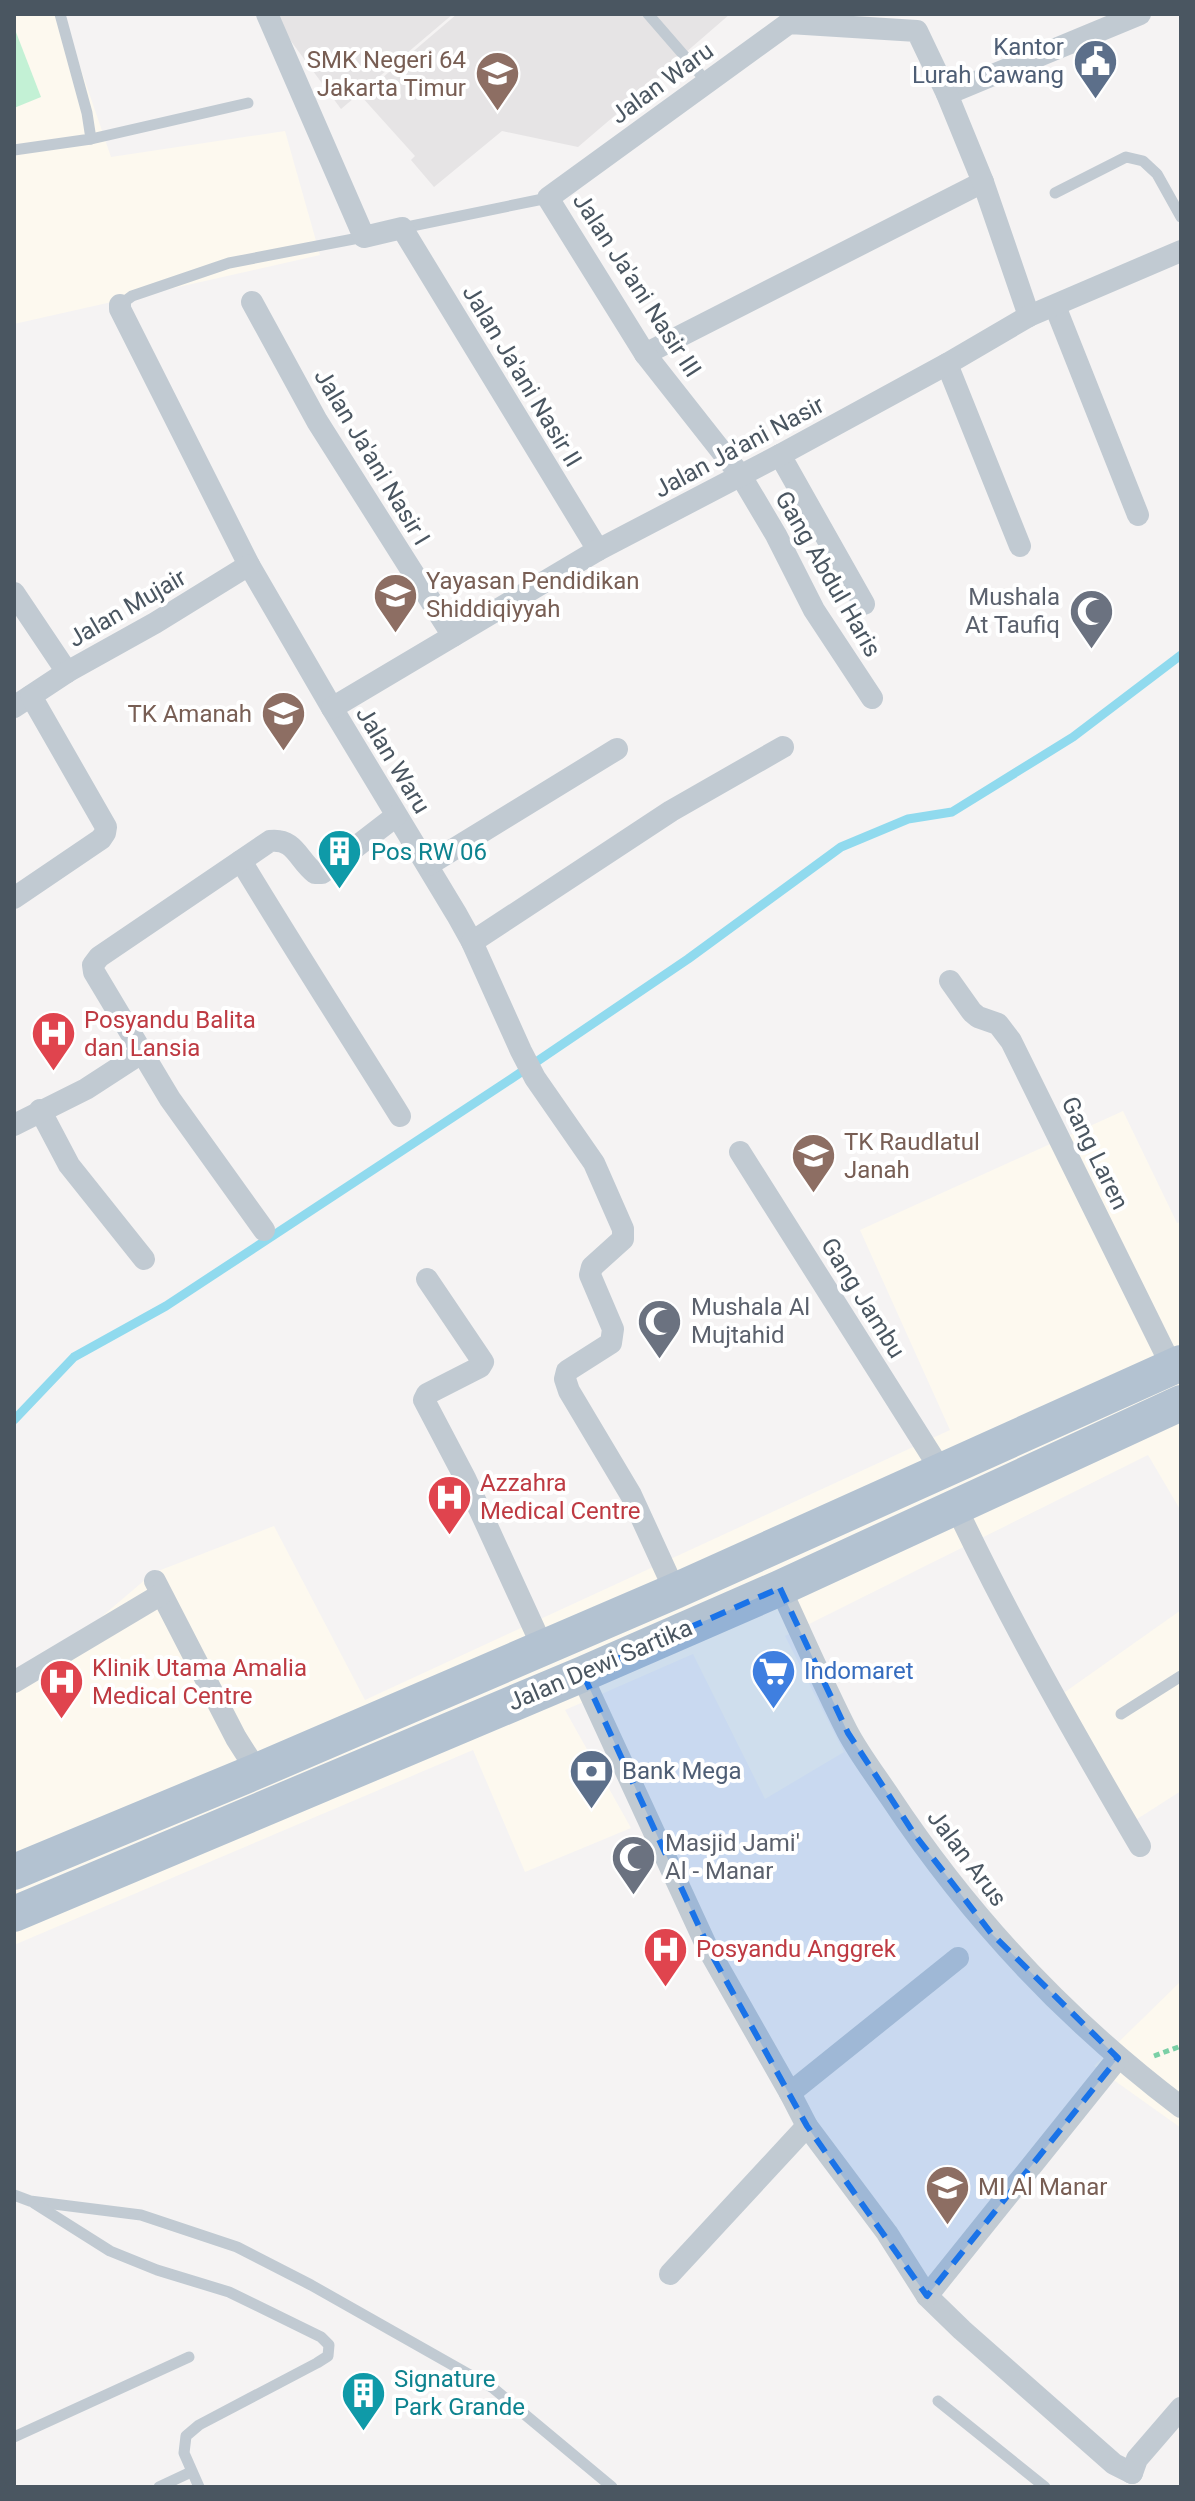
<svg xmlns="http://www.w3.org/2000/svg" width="1195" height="2501" viewBox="0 0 1195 2501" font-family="Roboto,sans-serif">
	<rect width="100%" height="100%" fill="#f5f3f3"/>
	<g fill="#fdf9ef">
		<polygon points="14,14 62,14 111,157 285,131 320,255 14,324"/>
		<polygon points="1123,1111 1177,1223 1181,1222 1181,1511 1148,1455 785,1636 844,1752 765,1799 693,1654 565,1710 631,1828 525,1872 473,1750 14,1945 14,1690 18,1688 153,1573 274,1526 365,1700 950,1430 860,1230"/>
		<polygon points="1181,1610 1181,1791 1134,1821 1055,1699"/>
		<polygon points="1181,1981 1181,2128 1094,2066"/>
	</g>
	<g fill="#e6e4e5">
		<polygon points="271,14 453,14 341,109"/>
		<polygon points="457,14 643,14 681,59 578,147 502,131 434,187 411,160 415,156 361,96"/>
		<polygon points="652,14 730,14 685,53"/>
	</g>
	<polygon fill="#c3f1d5" points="14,27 41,97 14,108"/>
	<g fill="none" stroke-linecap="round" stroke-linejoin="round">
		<polyline stroke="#90daee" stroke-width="9" points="14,1420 74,1357 166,1306 511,1079 688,959 841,847 908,819 952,812 1073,737 1181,655"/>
		<polyline stroke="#7ad0a6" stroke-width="5" stroke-dasharray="6 4" stroke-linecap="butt" points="1154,2056 1181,2046"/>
		<g stroke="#c1cad2" stroke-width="11">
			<polyline points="648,14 707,82"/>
			<polyline points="91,139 248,103"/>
			<polyline points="14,150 91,139 87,113 60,14"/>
			<polyline points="1055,193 1126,157 1143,161 1157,174 1181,217"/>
			<polyline points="402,228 548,198"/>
			<polyline points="120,305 132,296 229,263 364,237"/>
			<polyline points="1121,1714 1181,1676"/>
			<polyline points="14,2195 30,2201 141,2215 237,2247 311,2285 493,2388 612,2487"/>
			<polyline points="34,2203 110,2251 157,2270 229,2292 321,2337 329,2345 328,2356 317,2363 199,2425 186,2436 184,2453 199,2487"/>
			<polyline points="938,2401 1045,2487"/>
			<polyline points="14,2437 189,2357"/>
			<polyline points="159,2487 191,2472"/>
		</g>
		<g stroke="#c1cad2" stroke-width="22">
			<polyline points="267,14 364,237 402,228 598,550"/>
			<polyline points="947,94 1140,14"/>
			<polyline points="252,302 317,421 453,636"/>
			<polyline points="120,305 120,309 249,565 332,708 457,915 472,942 521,1051 535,1078 594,1163 623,1229 623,1239 592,1267 590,1275 613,1329 611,1343 567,1371 565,1379 569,1391 631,1495 675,1591"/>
			<polyline points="1055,306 1138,515"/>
			<polyline points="645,354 983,182"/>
			<polyline points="947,364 1020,546"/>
			<polyline points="780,455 864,604"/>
			<polyline points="14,593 67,672"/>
			<polyline points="872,698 814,610 776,535 741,476 645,354 548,198 789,23 917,31 947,94 983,182 1029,316"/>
			<polyline points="14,707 67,672 155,623 249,565"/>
			<polyline points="332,708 598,550 780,455 947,364 1029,316 1181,251"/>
			<path d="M241,861C293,947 347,1031 400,1116"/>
			<polyline points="428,865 617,749"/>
			<polyline points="14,898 101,839 105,833 106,827 31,696"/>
			<polyline points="472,942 671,811 783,747"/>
			<polyline points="950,981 972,1012 978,1017 998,1024 1011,1041 1172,1367"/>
			<polyline points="40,1110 69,1165 144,1259"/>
			<polyline points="14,1125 86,1089 143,1052"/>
			<polyline points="740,1152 942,1472"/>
			<path d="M264,1230L170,1099L94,972L93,965L99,957L270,841C295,838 298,860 315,873H322L396,816"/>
			<polyline points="427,1279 483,1362 480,1367 427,1394 424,1400 465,1478 543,1648"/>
			<path d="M956,1507C1011,1623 1075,1735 1140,1846"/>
			<polyline points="155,1581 236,1738 257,1771"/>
			<path d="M780,1588C802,1635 823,1684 847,1731C859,1754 876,1776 890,1797C970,1918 1066,2020 1181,2107"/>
			<polyline points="581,1674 707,1947 790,2093 807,2126 887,2233 927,2296 962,2330 1114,2464 1132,2473"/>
			<polyline points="14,1682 160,1595"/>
			<polyline points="790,2093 958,1958"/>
			<polyline points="670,2274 807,2126"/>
			<polyline points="927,2296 1118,2058"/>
			<polyline points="1132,2473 1137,2459 1181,2408"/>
		</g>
		<g stroke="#b3c2d1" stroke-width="36">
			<polyline points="14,1872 257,1771 675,1591 1181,1363"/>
			<polyline points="14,1914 583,1674 780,1588 1181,1403"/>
		</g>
	</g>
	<path fill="#1a73e8" fill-opacity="0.2" stroke="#1a73e8" stroke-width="6" stroke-dasharray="16 10" stroke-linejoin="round" d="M780,1588L848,1733L915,1835L991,1933L1118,2058L927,2296L807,2126L713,1957L583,1674Z"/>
	<defs>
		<symbol id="civic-pin" viewBox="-11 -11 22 30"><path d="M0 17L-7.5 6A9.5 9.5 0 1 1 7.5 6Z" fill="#5c6f8a" stroke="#fff"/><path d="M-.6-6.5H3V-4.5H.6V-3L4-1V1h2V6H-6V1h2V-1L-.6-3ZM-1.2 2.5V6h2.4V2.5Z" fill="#fff"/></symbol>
		<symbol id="school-pin" viewBox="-11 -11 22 30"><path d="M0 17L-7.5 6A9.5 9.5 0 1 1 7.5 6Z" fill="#8d6e63" stroke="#fff"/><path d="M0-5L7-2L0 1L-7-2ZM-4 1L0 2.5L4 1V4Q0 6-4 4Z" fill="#fff"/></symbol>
		<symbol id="mosque-pin" viewBox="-11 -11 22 30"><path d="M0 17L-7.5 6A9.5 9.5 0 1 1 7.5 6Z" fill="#6b7280" stroke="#fff"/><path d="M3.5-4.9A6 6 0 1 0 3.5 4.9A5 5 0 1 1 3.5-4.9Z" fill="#fff"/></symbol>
		<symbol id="building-pin" viewBox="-11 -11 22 30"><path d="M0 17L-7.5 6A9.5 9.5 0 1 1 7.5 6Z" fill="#0f9aa8" stroke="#fff"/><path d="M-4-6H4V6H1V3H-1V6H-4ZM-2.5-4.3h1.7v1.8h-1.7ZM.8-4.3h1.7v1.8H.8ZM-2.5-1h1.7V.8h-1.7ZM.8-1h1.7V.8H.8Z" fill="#fff"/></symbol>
		<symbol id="hospital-pin" viewBox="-11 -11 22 30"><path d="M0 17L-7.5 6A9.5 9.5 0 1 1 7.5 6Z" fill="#e0444e" stroke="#fff"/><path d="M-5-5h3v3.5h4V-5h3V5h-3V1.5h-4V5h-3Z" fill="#fff"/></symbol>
		<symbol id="supermarket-pin" viewBox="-11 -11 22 30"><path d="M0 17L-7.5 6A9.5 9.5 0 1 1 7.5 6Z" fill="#3f7fe0" stroke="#fff"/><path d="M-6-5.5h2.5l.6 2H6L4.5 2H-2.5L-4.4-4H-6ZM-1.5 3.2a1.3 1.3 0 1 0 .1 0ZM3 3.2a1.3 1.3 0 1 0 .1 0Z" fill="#fff"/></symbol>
		<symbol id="bank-pin" viewBox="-11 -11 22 30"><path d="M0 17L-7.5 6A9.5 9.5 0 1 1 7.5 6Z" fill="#5c6f8a" stroke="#fff"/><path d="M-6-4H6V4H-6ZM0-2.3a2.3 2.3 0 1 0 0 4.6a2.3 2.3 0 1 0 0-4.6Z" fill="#fff"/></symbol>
	</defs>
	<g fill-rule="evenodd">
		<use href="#civic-pin" x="1070" y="36" width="51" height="69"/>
		<use href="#school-pin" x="472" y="48" width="51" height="69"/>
		<use href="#school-pin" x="370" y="570" width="51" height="69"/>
		<use href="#mosque-pin" x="1066" y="586" width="51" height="69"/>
		<use href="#school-pin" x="258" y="688" width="51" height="69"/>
		<use href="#building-pin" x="314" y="826" width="51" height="69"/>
		<use href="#hospital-pin" x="28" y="1008" width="51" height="69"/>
		<use href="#school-pin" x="788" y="1130" width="51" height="69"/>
		<use href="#mosque-pin" x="634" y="1296" width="51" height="69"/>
		<use href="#hospital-pin" x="424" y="1472" width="51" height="69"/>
		<use href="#supermarket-pin" x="748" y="1646" width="51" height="69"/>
		<use href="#hospital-pin" x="36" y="1656" width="51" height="69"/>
		<use href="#bank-pin" x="566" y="1746" width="51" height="69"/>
		<use href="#mosque-pin" x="608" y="1832" width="51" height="69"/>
		<use href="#hospital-pin" x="640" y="1924" width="51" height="69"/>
		<use href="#school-pin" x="922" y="2162" width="51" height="69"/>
		<use href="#building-pin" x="338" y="2368" width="51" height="69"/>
	</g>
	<g text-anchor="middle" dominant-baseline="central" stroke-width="8" stroke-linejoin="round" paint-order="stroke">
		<g font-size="24" fill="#4e5e75" stroke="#fff" text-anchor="end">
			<text x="1064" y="47">Kantor<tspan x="1064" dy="28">Lurah Cawang</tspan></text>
			<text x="622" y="1771" text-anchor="start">Bank Mega</text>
		</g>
		<g font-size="24" fill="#785e54" stroke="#fff" text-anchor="start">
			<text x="466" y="60" text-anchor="end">SMK Negeri 64<tspan x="466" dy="28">Jakarta Timur</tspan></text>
			<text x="426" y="581">Yayasan Pendidikan<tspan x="426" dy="28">Shiddiqiyyah</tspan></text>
			<text x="252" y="714" text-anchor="end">TK Amanah</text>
			<text x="844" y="1142">TK Raudlatul<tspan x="844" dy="28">Janah</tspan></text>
			<text x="978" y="2187">MI Al Manar</text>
		</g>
		<g font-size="24" fill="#4a5661" stroke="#fff">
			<text transform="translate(662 83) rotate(-36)">Jalan Waru</text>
			<text transform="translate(637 285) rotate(57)">Jalan Ja'ani Nasir III</text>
			<text transform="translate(522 376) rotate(59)">Jalan Ja'ani Nasir II</text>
			<text transform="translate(739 447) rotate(-28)">Jalan Ja'ani Nasir</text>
			<text transform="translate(372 457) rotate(59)">Jalan Ja'ani Nasir I</text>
			<text transform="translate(828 574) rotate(60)">Gang Abdul Haris</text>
			<text transform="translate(127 608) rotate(-30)">Jalan Mujair</text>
			<text transform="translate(393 760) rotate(59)">Jalan Waru</text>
			<text transform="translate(1095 1153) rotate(64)">Gang Laren</text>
			<text transform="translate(863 1298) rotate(58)">Gang Jambu</text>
			<text transform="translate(600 1665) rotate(-23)">Jalan Dewi Sartika</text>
			<text transform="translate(967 1858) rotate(53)">Jalan Arus</text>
		</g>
		<g font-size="24" fill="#5b616d" stroke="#fff" text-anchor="start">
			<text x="1060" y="597" text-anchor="end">Mushala<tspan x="1060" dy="28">At Taufiq</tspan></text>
			<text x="691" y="1307">Mushala Al<tspan x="691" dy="28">Mujtahid</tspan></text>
			<text x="665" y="1843">Masjid Jami'<tspan x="665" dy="28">Al - Manar</tspan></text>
		</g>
		<g font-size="24" fill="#0d838f" stroke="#fff" text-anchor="start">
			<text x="371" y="852">Pos RW 06</text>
			<text x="394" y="2379">Signature<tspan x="394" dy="28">Park Grande</tspan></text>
		</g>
		<g font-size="24" fill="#be3a42" stroke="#fff" text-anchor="start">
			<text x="84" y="1020">Posyandu Balita<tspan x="84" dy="28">dan Lansia</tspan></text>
			<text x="480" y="1483">Azzahra<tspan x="480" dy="28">Medical Centre</tspan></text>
			<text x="92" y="1668">Klinik Utama Amalia<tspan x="92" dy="28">Medical Centre</tspan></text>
			<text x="696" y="1949">Posyandu Anggrek</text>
		</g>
		<g font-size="24" fill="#366cbe" stroke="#fff" text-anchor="start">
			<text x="804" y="1671">Indomaret</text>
		</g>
	</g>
	<rect width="1195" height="2501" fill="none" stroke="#4a5661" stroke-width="32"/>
</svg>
